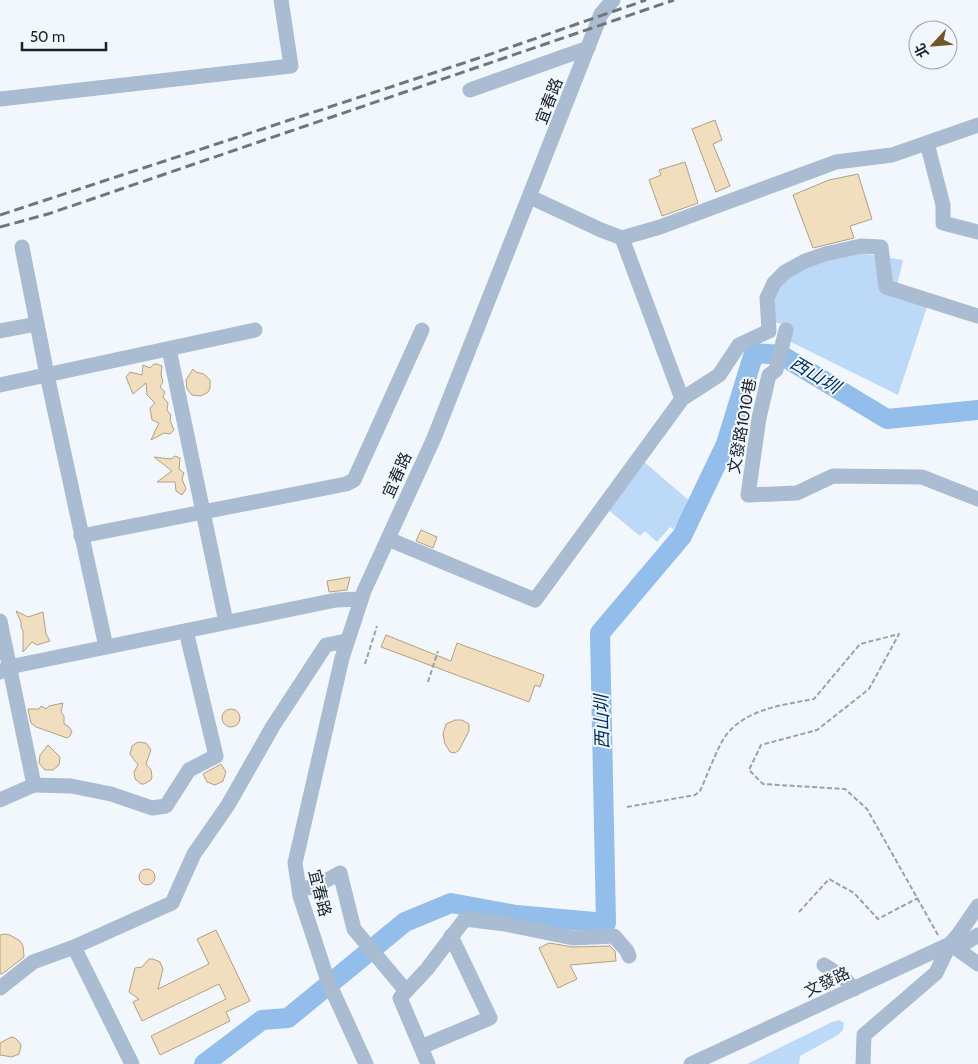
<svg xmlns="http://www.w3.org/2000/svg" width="978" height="1064" viewBox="0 0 978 1064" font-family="Cabin,'Noto Sans TC',sans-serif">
	<rect width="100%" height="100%" fill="#f2f7fd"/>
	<g fill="#bcd9f8">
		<polygon points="855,252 903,260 895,294 927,307 898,395 789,341 793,327 774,322 773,294 792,271"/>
		<polygon points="642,460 693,504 673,529 670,527 657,542 645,531 640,536 606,508"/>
		<polygon points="839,1020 844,1023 843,1030 838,1035 800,1056 799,1064 747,1064 832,1022"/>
	</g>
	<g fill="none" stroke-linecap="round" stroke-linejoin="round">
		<polyline stroke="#93beec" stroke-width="20" points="204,1064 262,1020 288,1018 405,922 451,903 516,915 606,923 600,633 682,536 726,444 754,353 781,355 887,419 978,410"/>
	</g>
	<g fill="#f1debf" stroke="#b2a083">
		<polygon points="715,120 722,140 713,144 730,186 716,192 692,129"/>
		<polygon points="685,162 698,203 662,216 649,180 661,175 659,170"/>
		<polygon points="858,174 872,219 850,226 854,238 813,248 793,195 829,180"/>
		<polygon points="154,364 157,364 162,366 161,375 163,382 160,387 165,392 163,397 168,403 167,410 171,415 170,420 174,430 170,434 164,433 151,440 159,423 152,420 150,408 155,403 147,395 146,383 133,394 126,377 130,372 142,375 143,365 150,368"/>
		<polygon points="193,369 196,372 204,374 210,380 210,388 208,392 201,396 192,395 187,389 186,380"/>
		<polygon points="175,456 180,458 179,469 184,473 182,479 186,489 182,495 176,491 175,482 157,482 172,471 154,457 171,459"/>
		<polygon points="421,530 437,537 433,548 416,541"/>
		<polygon points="350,577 347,590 329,592 327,581"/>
		<polygon points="16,611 28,617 43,612 46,634 50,641 37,645 32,642 23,652 23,631 21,627 21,622"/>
		<polygon points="386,635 451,661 457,643 544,675 540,687 535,685 529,702 381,647"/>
		<polygon points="63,703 61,712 64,716 64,724 68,726 72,731 70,736 67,738 36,727 31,723 28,709 39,709 41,706 46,709 49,706"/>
		<circle cx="231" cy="718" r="9"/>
		<polygon points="455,720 462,720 469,724 469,731 459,750 455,753 450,752 445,744 443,734 446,724"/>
		<polygon points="138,742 146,743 151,750 146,764 151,770 152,777 151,780 144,784 141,784 135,779 134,772 138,765 130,754 132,746"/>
		<polygon points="48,745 60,757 59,765 53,770 45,770 39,763 40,755"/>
		<polygon points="221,764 226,772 223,781 215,785 207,782 203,774"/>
		<circle cx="147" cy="877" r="8"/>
		<polygon points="216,930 250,1001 226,1012 230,1021 160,1055 151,1036 226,999 219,984 142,1021 133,1002 139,999 129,992 135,968 142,967 149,959 153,959 160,962 163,969 158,989 209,964 197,939"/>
		<polygon points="5,934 10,935 20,941 23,946 24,957 2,974 0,974 0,935"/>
		<polygon points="549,943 573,947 610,946 615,951 616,961 570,965 577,979 558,988 539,948"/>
		<polygon points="11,1037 15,1038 20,1043 21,1046 19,1054 12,1057 0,1055 0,1043"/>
	</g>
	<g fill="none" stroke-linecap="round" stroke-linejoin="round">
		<g stroke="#9ba2a9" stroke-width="2" stroke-dasharray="5 2.5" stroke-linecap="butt">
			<polyline points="365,664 377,626"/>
			<polyline points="428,682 438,651"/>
			<path d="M627,807L695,795L700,791C707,776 716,751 724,738C744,709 782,705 814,699L860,644L899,634L869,689L817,730L761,745L749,770L763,784L845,789L867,809L938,935"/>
			<polyline points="799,912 829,879 854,893 878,919 918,898"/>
		</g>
		<g stroke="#a9bcd1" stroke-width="15">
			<polyline points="470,90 588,48"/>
			<polyline points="0,99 291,66 281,0"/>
			<polyline points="927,143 943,205 943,223 978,232"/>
			<polyline points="530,197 601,230 622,238 660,227 836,162 892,155 978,125"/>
			<polyline points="622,238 682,399"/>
			<polyline points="22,247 47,375 106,647"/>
			<polyline points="786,330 776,370 769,375 759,418 748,495 797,493 833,476 922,477 978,499"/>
			<polyline points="0,331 37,324"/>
			<polyline points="169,349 226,622"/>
			<polyline points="0,385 255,330"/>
			<polyline points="81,536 346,484 354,480 422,330"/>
			<polyline points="388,539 535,600 682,399 719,375 739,345 769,331 767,298 774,283 785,272 805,261 825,254 861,246 881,247 886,287 978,316"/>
			<polyline points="0,621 34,785 0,800"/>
			<polyline points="0,672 9,667 336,600 361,599"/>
			<polyline points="34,785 71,786 111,794 152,808 166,806 189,770 216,756 186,631"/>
			<polyline points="299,889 314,887 340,873 354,929 406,991"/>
			<polyline points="950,944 978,964"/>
			<polyline points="74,947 132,1064"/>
			<polyline points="824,965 844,978 854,989"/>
			<polyline points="0,988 33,962 74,947 172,903 194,854 228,805 273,726 326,645 346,641"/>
			<polyline points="421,1047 490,1018 451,936"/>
			<polyline points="366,1064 328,981 300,896 295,863 342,658 364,591 434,438 601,14 613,0"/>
			<polyline points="428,1064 400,998 427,969 465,919 505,924 573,938 614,936 627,951 629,956"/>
			<polyline points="691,1064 950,944 967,942 978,935"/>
			<polyline points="863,1064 864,1035 936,973 950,944 958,935 978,906"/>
		</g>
		<g stroke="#6e767e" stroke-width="3" stroke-dasharray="10 5" stroke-linecap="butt">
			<polyline points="0,215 485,56 646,0"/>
			<polyline points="0,227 48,214 674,0"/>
		</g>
	</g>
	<g text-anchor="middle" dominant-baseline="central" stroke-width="4" stroke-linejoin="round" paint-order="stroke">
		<g font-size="16" fill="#19222c" stroke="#f2f7fd">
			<text transform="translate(549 101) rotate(-69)">宜春路</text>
			<text transform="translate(742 426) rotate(-80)">文發路1010巷</text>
			<text transform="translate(397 475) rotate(-66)">宜春路</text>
			<text transform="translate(320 893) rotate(76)">宜春路</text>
			<text transform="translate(827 982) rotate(-25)">文發路</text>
		</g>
		<g font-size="18" font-style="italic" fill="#00305a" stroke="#f2f7fd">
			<text transform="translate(815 375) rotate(31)">西山圳</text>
			<text transform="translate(602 722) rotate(-91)">西山圳</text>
		</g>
	</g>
	<g transform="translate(933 45) rotate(244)"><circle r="24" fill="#f2f7fd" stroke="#9ba2a9"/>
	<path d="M0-4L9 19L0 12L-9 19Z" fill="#705728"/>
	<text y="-8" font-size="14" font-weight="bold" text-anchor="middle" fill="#19222c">北</text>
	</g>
	<path d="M22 42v8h84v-8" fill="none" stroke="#19222c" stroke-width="2.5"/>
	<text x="30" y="42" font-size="15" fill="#19222c" stroke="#f2f7fd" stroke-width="4" paint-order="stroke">50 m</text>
</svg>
